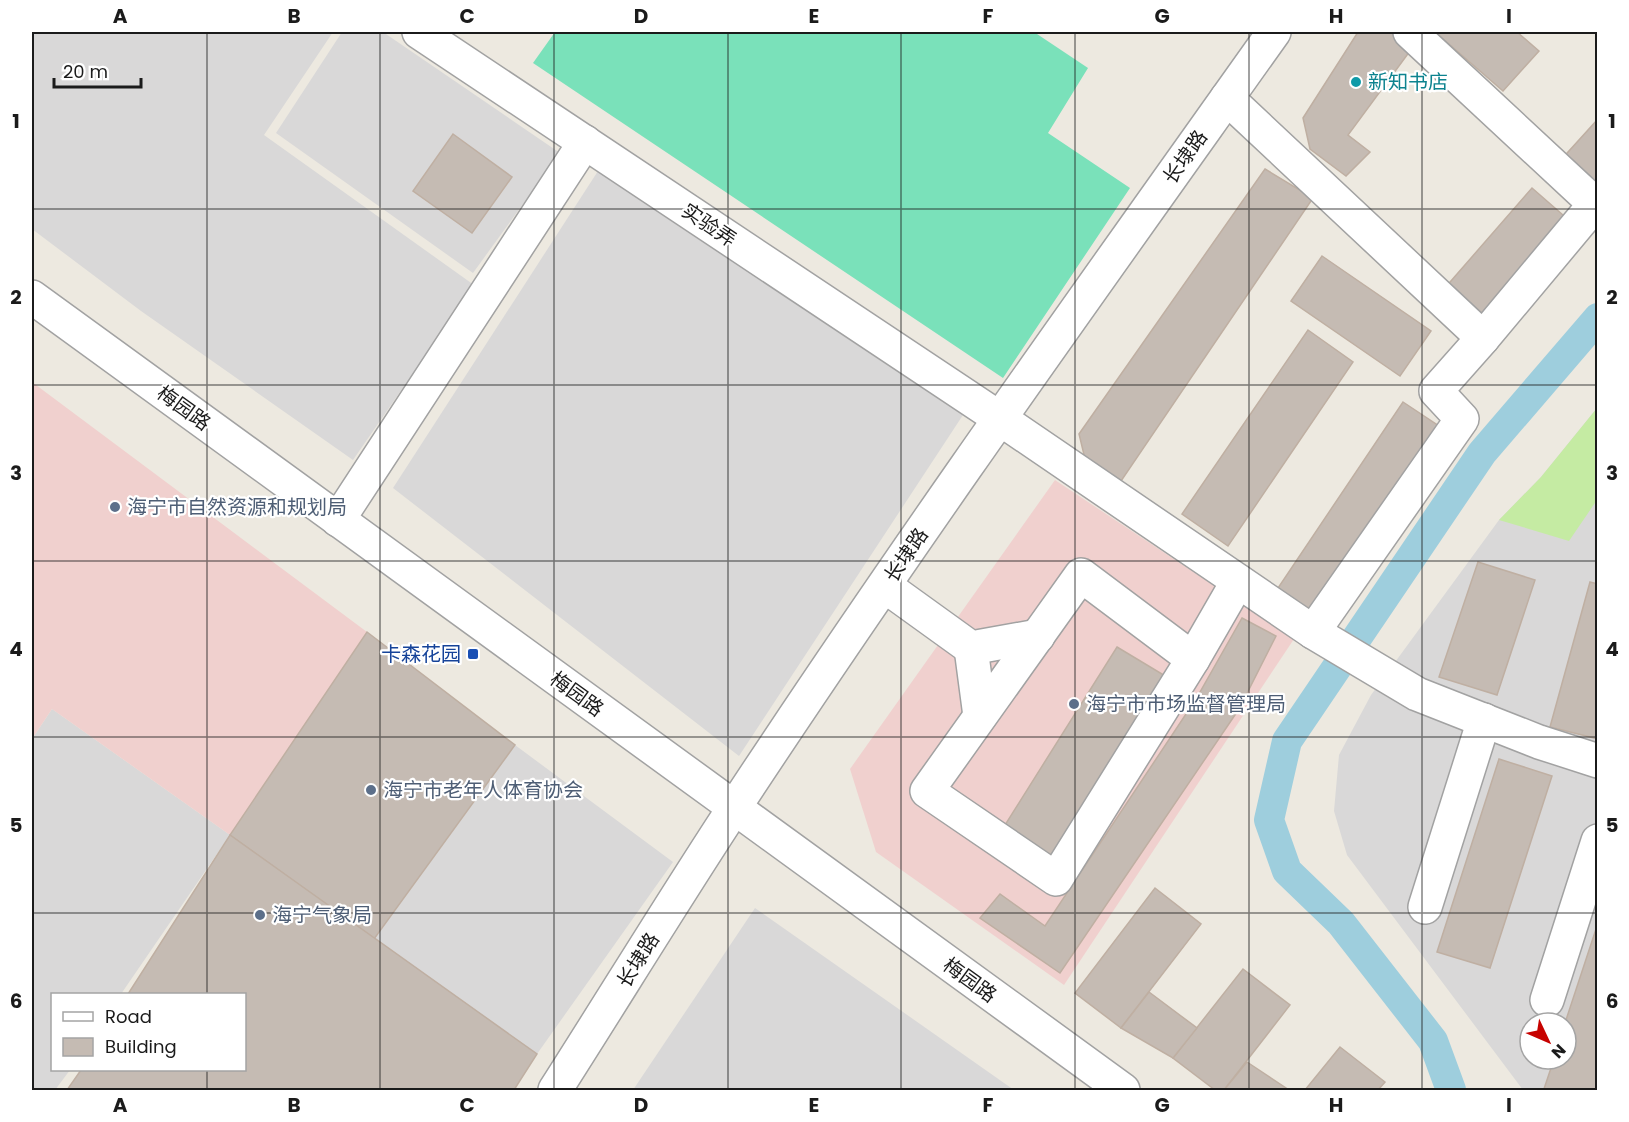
<svg xmlns="http://www.w3.org/2000/svg" width="1629" height="1122" viewBox="0 0 1629 1122" font-family="Poppins,'Noto Sans SC',sans-serif">
	<rect width="100%" height="100%" fill="#ede9e0"/>
	<g fill="#d9d8d8" fill-rule="evenodd">
		<polygon points="32,32 333,32 264,135 474,285 353,460 141,311 32,229"/>
		<polygon points="342,32 383,32 560,153 473,273 276,133"/>
		<polygon points="598,171 963,415 739,756 393,488"/>
		<path d="M1597,408V1090H1523L1347,855L1334,811L1339,755L1371,695L1499,520L1541,477ZM1530,1023H1566V1059H1530Z"/>
		<polygon points="52,709 230,835 121,994 52,994 52,1070 70,1070 55,1090 32,1090 32,739"/>
		<polygon points="515,745 673,862 537,1054 374,939"/>
		<polygon points="755,908 1014,1090 633,1090"/>
	</g>
	<g fill="#f0d0ce">
		<polygon points="32,382 367,632 230,835 52,709 32,739"/>
		<polygon points="1055,480 1294,639 1064,985 876,852 850,769"/>
	</g>
	<polygon fill="#c5eba3" points="1597,408 1597,500 1569,541 1499,520 1541,477"/>
	<polygon fill="#7ae1ba" points="555,32 1034,32 1088,68 1048,133 1130,188 1003,378 533,63"/>
	<g fill="none" stroke-linecap="round" stroke-linejoin="round">
		<polyline stroke="#9ecedd" stroke-width="30" points="1451,1090 1433,1041 1341,923 1287,871 1269,820 1287,741 1482,453 1598,318"/>
	</g>
	<g fill="#c5bbb3" stroke="#bfafa2" stroke-width="1.5">
		<polygon points="1358,32 1390,32 1413,47 1348,135 1370,152 1346,176 1310,149 1303,118"/>
		<polygon points="1435,32 1517,32 1539,51 1503,91"/>
		<polygon points="1598,119 1598,196 1559,162"/>
		<polygon points="453,134 512,177 472,233 413,191"/>
		<polygon points="1265,169 1313,198 1117,487 1086,463 1079,434"/>
		<polygon points="1532,188 1571,222 1484,323 1444,289"/>
		<polygon points="1322,256 1431,331 1400,376 1291,301"/>
		<polygon points="1308,330 1353,362 1228,546 1182,514"/>
		<polygon points="1403,402 1442,428 1315,617 1276,591"/>
		<polygon points="1478,562 1535,580 1497,695 1439,677"/>
		<polygon points="1590,582 1598,584 1598,739 1550,727"/>
		<polygon points="1242,618 1276,636 1239,709 1060,973 980,918 1000,894 1045,926 1196,699"/>
		<polygon points="367,632 515,745 374,939 230,835"/>
		<polygon points="1117,647 1167,677 1048,862 1000,833"/>
		<polygon points="1499,759 1552,776 1490,968 1437,952"/>
		<polygon points="230,835 537,1054 514,1090 67,1090 81,1070 244,1070 244,994 128,994"/>
		<polygon points="1155,888 1201,924 1121,1028 1075,993"/>
		<polygon points="1598,923 1598,1090 1550,1090 1544,1089 1554,1059 1566,1059 1565,1023"/>
		<polygon points="1243,969 1290,1005 1224,1090 1215,1090 1173,1058"/>
		<polygon points="1149,992 1197,1028 1173,1058 1121,1028"/>
		<polygon points="1340,1047 1385,1082 1378,1090 1305,1090"/>
		<polygon points="1247,1062 1289,1090 1224,1090"/>
	</g>
	<g fill="none" stroke-linecap="round" stroke-linejoin="round">
		<defs>
			<g id="minor">
				<polyline points="419,32 999,418 1313,632 1417,694 1539,742 1598,761"/>
				<polyline points="1227,98 1483,338"/>
				<polyline points="32,297 1123,1090"/>
				<polyline points="338,520 585,142"/>
				<polygon points="1081,575 1193,659 1056,879 927,791"/>
				<polyline points="885,586 971,648 1038,636"/>
				<polyline points="1313,632 1462,419 1436,391 1483,338 1595,204 1410,32"/>
				<polyline points="971,648 980,716"/>
				<polyline points="1193,659 1238,581"/>
				<polyline points="1425,907 1484,720"/>
				<polyline points="1547,1000 1598,841"/>
				<path d="M555,1090C615,996 673,901 734,808C907,545 1092,288 1274,32"/>
			</g>
		</defs>
		<use href="#minor" stroke="#a2a2a2" stroke-width="36"/>
		<use href="#minor" stroke="#fff" stroke-width="33"/>
	</g>
	<path fill="none" stroke="#1b1b1b" stroke-width="1.5" stroke-opacity="0.55" d="M207,32V994M380,32V1090M554,32V1090M728,32V1090M901,32V1090M1075,32V1090M1249,32V1090M1422,32V1090M32,209H1598M32,385H1598M32,561H1598M32,737H1598M32,913H1598M207,1070V1090"/>
	<circle fill="#0f9aa8" stroke="#fff" stroke-width="2" cx="1356" cy="82" r="6"/>
	<g fill="#5c6f8a" stroke="#fff" stroke-width="2">
		<circle cx="115" cy="507" r="6"/>
		<circle cx="1074" cy="704" r="6"/>
		<circle cx="371" cy="790" r="6"/>
		<circle cx="260" cy="915" r="6"/>
	</g>
	<rect fill="#1a4fb4" stroke="#fff" stroke-width="2" x="467" y="648" width="12" height="12" rx="3"/>
	<g text-anchor="middle" dominant-baseline="central" stroke-width="4.5" stroke-linejoin="round" paint-order="stroke">
		<g font-size="20" fill="#0d838f" stroke="#fff" text-anchor="start">
			<text x="1368" y="82">新知书店</text>
		</g>
		<g font-size="20" fill="#1b1b1b" stroke="#fff">
			<text transform="translate(1185 157) rotate(-55)">长埭路</text>
			<text transform="translate(709 225) rotate(34)">实验弄</text>
			<text transform="translate(184 408) rotate(36)">梅园路</text>
			<text transform="translate(906 555) rotate(-56)">长埭路</text>
			<text transform="translate(577 694) rotate(36)">梅园路</text>
			<text transform="translate(638 960) rotate(-58)">长埭路</text>
			<text transform="translate(970 980) rotate(36)">梅园路</text>
		</g>
		<g font-size="20" fill="#4e5e75" stroke="#fff" text-anchor="start">
			<text x="127" y="507">海宁市自然资源和规划局</text>
			<text x="1086" y="704">海宁市市场监督管理局</text>
			<text x="383" y="790">海宁市老年人体育协会</text>
			<text x="272" y="915">海宁气象局</text>
		</g>
		<g font-size="20" fill="#164399" stroke="#fff" text-anchor="end">
			<text x="461" y="654">卡森花园</text>
		</g>
	</g>
	<rect width="1629" height="1122" fill="none" stroke="#ffffff" stroke-width="66"/>
	<rect x="51" y="993" width="195" height="78" fill="#ffffff" stroke="#a4a4a4" stroke-width="1.5"/>
	<rect x="63" y="1012" width="30" height="9" fill="#ffffff" stroke="#a4a4a4" stroke-width="1.5"/>
	<text x="105" y="1023" font-size="18" fill="#1b1b1b">Road</text>
	<rect x="63" y="1038" width="30" height="18" fill="#c5bbb3" stroke="#a4a4a4" stroke-width="1.5"/>
	<text x="105" y="1053" font-size="18" fill="#1b1b1b">Building</text>
	<g transform="translate(1548 1041) rotate(134)"><circle r="28" fill="#ffffff" stroke="#a4a4a4" stroke-width="1.5"/>
	<path d="M0-4.5L10 22L0 15L-10 22Z" fill="#c70200"/>
	<text y="-9" font-size="16" font-weight="bold" text-anchor="middle" fill="#1b1b1b">N</text>
	</g>
	<path d="M54 78v9h87v-9" fill="none" stroke="#1b1b1b" stroke-width="3"/>
	<text x="63" y="78" font-size="18" fill="#1b1b1b" stroke="#ffffff" stroke-width="4.5" paint-order="stroke">20 m</text>
	<rect x="33" y="33" width="1563" height="1056" fill="none" stroke="#1b1b1b" stroke-width="2"/>
	<g font-size="20" text-anchor="middle" font-weight="bold" fill="#1b1b1b">
		<text x="120" y="23">A</text>
		<text x="294" y="23">B</text>
		<text x="467" y="23">C</text>
		<text x="641" y="23">D</text>
		<text x="814" y="23">E</text>
		<text x="988" y="23">F</text>
		<text x="1162" y="23">G</text>
		<text x="1336" y="23">H</text>
		<text x="1509" y="23">I</text>
		<text x="16" y="128">1</text>
		<text x="1612" y="128">1</text>
		<text x="16" y="304">2</text>
		<text x="1612" y="304">2</text>
		<text x="16" y="480">3</text>
		<text x="1612" y="480">3</text>
		<text x="16" y="656">4</text>
		<text x="1612" y="656">4</text>
		<text x="16" y="832">5</text>
		<text x="1612" y="832">5</text>
		<text x="16" y="1008">6</text>
		<text x="1612" y="1008">6</text>
		<text x="120" y="1112">A</text>
		<text x="294" y="1112">B</text>
		<text x="467" y="1112">C</text>
		<text x="641" y="1112">D</text>
		<text x="814" y="1112">E</text>
		<text x="988" y="1112">F</text>
		<text x="1162" y="1112">G</text>
		<text x="1336" y="1112">H</text>
		<text x="1509" y="1112">I</text>
	</g>
</svg>
